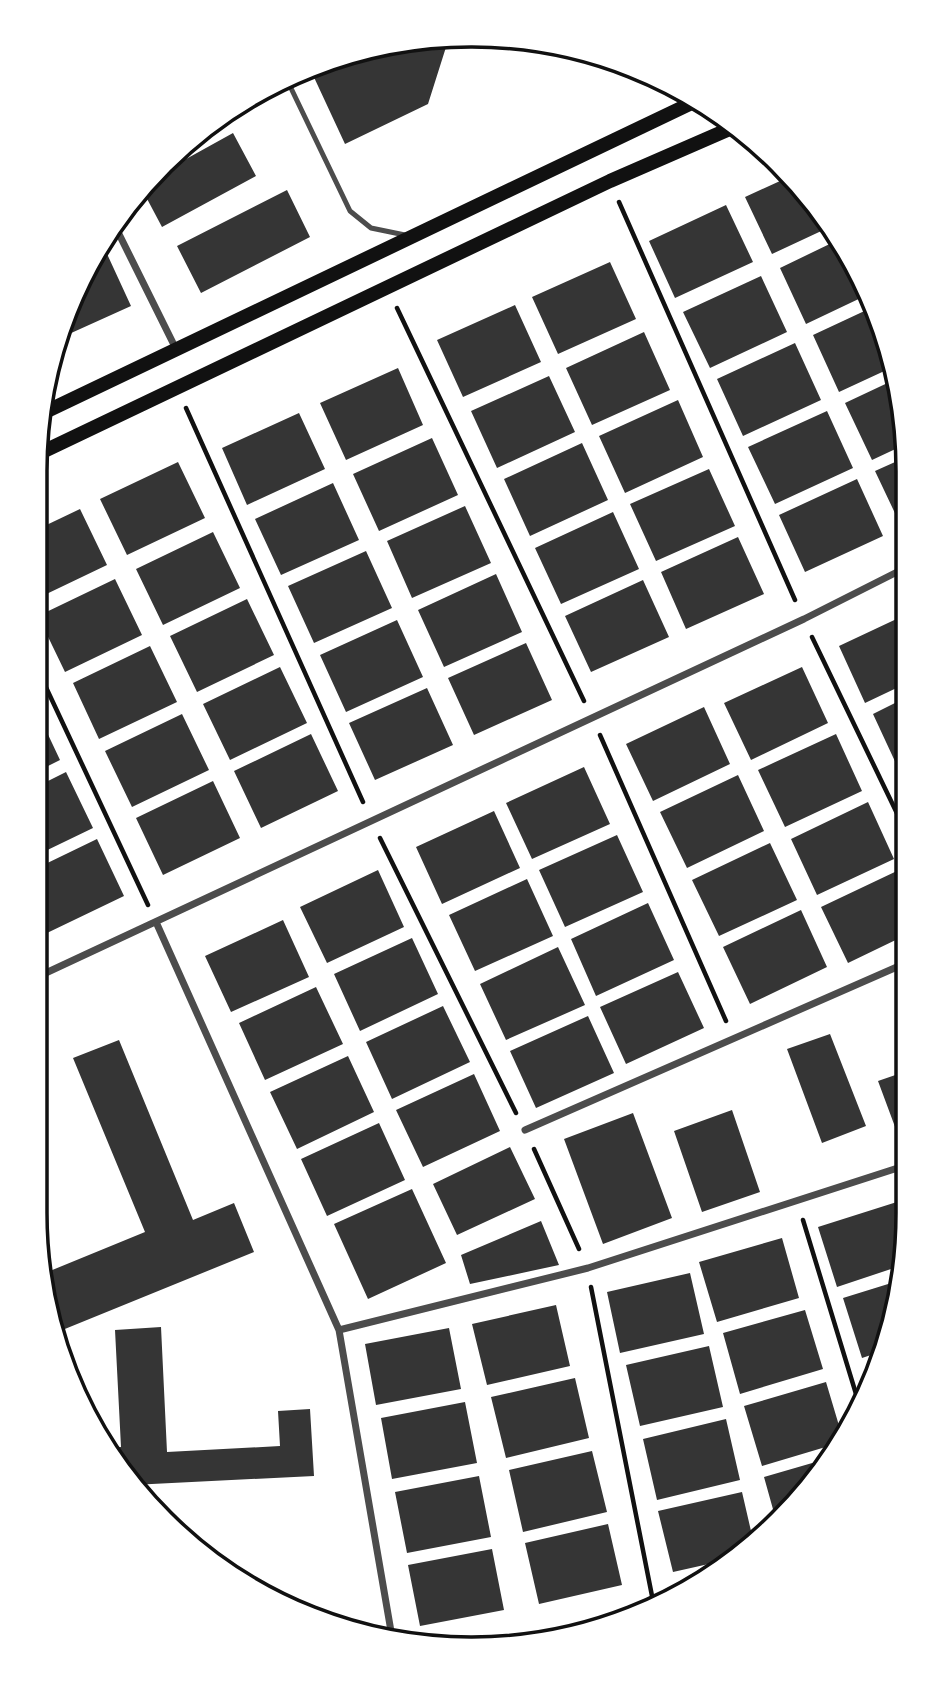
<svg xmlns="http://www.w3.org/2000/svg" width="943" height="1684" font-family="'Alegreya Sans',sans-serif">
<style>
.building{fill:#353535}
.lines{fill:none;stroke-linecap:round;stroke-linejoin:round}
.path{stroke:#111;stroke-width:4.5}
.service{stroke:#4c4c4c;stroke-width:5}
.minor{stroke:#4c4c4c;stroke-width:7}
.secondary{stroke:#111;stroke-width:14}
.rim{fill:none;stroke:#111;stroke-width:3.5}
</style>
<rect width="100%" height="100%" fill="#fff"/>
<!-- building -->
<path class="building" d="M 447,44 L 428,104 L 345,144 L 312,73 L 359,50 Z
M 233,133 L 256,176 L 162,227 L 145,195 L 168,169 Z
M 791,176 L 832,226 L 772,254 L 745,197 Z
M 287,190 L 310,237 L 201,293 L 177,246 Z
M 726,205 L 753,262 L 675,298 L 649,241 Z
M 840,239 L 867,295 L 806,324 L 780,268 Z
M 102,243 L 131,306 L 69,334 L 64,324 L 94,253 Z
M 610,262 L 636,319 L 558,354 L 532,297 Z
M 761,276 L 787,332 L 710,368 L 683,312 Z
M 515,305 L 541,362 L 463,397 L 437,340 Z
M 873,307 L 885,331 L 893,367 L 839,392 L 813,335 Z
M 644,332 L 670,390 L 592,425 L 566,368 Z
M 795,343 L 821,400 L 743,436 L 717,379 Z
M 398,368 L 423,425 L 346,460 L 320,403 Z
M 549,376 L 575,432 L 497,468 L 471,411 Z
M 896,379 L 904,415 L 904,445 L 872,460 L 845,403 Z
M 678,400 L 703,457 L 625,493 L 599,436 Z
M 827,411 L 853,468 L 775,504 L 748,447 Z
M 299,413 L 325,469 L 247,505 L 222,448 Z
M 432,438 L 458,495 L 379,531 L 353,474 Z
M 582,443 L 608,500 L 530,536 L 504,479 Z
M 904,458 L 905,526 L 902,528 L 875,471 Z
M 178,462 L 205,518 L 127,555 L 100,499 Z
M 709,469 L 735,526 L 656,561 L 630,504 Z
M 857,479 L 883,536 L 805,572 L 779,515 Z
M 333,483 L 359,540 L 281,575 L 255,519 Z
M 465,506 L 491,563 L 412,598 L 387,541 Z
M 80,509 L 107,565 L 36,599 L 36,530 Z
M 613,512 L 639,569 L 561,604 L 535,548 Z
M 213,532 L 240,588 L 163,625 L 136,569 Z
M 738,537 L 764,594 L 686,629 L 661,572 Z
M 366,551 L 392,608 L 314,643 L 288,586 Z
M 496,574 L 522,632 L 444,667 L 418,610 Z
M 115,579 L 142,635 L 65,672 L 38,616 Z
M 643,580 L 669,637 L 591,672 L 565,616 Z
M 247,599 L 274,655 L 197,692 L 170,636 Z
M 905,615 L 905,684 L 865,703 L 839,646 Z
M 397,620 L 423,677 L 346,712 L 320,655 Z
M 526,643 L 552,700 L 474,735 L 448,678 Z
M 150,646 L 177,702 L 99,739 L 73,683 Z
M 280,667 L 307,723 L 230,760 L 203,704 Z
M 802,667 L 828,723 L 751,760 L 724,703 Z
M 427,688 L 453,745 L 375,780 L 349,723 Z
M 905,698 L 905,767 L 899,770 L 873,714 Z
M 704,707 L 730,764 L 653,801 L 626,744 Z
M 36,709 L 60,760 L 36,772 Z
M 182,714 L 209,770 L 132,807 L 105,751 Z
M 311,734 L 338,791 L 261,828 L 234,771 Z
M 836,734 L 862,791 L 785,827 L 758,770 Z
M 584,767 L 610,824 L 532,859 L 506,803 Z
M 66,772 L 93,828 L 35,856 L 36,787 Z
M 738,775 L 764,831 L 687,868 L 660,812 Z
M 213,781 L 240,838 L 163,875 L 136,818 Z
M 868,802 L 894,859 L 817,895 L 791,839 Z
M 494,811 L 520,868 L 442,904 L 416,847 Z
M 617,835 L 643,892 L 565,927 L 539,870 Z
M 97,839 L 124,896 L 47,933 L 35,909 L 35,869 Z
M 770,843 L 797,900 L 719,936 L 692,880 Z
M 378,870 L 404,927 L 327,963 L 300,907 Z
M 899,870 L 906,885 L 906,935 L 848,963 L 821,907 Z
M 527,879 L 553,936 L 475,971 L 449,915 Z
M 648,903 L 674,960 L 596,996 L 571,939 Z
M 801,910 L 827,967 L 750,1004 L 723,947 Z
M 283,920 L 309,977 L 231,1012 L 205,956 Z
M 412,938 L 438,994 L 360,1031 L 334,974 Z
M 558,947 L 585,1005 L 506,1040 L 480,984 Z
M 678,972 L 704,1028 L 626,1064 L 600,1007 Z
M 316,987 L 343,1044 L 265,1080 L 239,1023 Z
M 443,1006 L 470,1062 L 392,1099 L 366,1042 Z
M 588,1016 L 614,1073 L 536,1108 L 510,1051 Z
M 830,1034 L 866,1126 L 822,1143 L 787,1049 Z
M 119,1040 L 193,1220 L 234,1203 L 254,1252 L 55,1333 L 45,1273 L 145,1232 L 73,1058 Z
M 348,1056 L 374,1112 L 297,1149 L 270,1092 Z
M 907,1071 L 907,1141 L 901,1143 L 878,1081 Z
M 474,1074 L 500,1131 L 423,1167 L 396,1110 Z
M 732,1110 L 760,1192 L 702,1212 L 674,1131 Z
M 633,1113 L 672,1218 L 603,1244 L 564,1139 Z
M 379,1123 L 405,1180 L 327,1216 L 301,1159 Z
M 510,1147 L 535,1199 L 457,1235 L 433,1184 Z
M 412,1189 L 446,1263 L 368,1299 L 334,1224 Z
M 900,1201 L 907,1224 L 903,1265 L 837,1287 L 818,1227 Z
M 541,1221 L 559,1265 L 470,1284 L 461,1255 Z
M 782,1238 L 799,1298 L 717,1322 L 699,1262 Z
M 690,1273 L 704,1334 L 620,1353 L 607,1292 Z
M 901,1280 L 893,1326 L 883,1351 L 862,1358 L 843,1298 Z
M 556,1305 L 570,1366 L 487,1385 L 472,1324 Z
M 805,1310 L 823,1369 L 740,1394 L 723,1333 Z
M 161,1327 L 167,1452 L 280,1446 L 278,1411 L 310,1409 L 314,1476 L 132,1485 L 125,1478 L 109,1448 L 121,1447 L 115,1330 Z
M 449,1328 L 461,1389 L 376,1405 L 365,1344 Z
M 709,1346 L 723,1407 L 640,1426 L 626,1365 Z
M 575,1378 L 589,1438 L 506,1458 L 491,1397 Z
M 826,1382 L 843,1439 L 839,1443 L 762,1466 L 744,1406 Z
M 465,1402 L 477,1463 L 392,1479 L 381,1418 Z
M 726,1419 L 740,1480 L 657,1500 L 643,1439 Z
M 592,1451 L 607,1512 L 523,1532 L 509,1470 Z
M 826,1459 L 776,1520 L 764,1477 Z
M 479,1476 L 491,1537 L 407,1553 L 395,1492 Z
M 742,1492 L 754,1544 L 731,1559 L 673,1572 L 658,1511 Z
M 608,1524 L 622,1585 L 539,1604 L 525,1543 Z
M 492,1549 L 504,1610 L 420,1626 L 408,1565 Z"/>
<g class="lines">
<!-- path -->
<path class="path" d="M 619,202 L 795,600
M 397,308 L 584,701
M 186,408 L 363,802
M 812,637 L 906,832
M 36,666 L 148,905
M 600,735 L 726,1021
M 380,838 L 516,1113
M 534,1149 L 579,1249
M 803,1220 L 860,1407
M 591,1287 L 654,1606"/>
<!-- service -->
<path class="service" d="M 289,84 L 350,211 L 371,228 L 405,235"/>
<!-- minor -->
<path class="minor" d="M 116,228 L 176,349
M 156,922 L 339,1330 L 392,1637
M 35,978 L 804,619 L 905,568
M 525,1130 L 906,963
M 339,1330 L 588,1268 L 907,1165"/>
<!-- secondary -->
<path class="secondary" d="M 41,414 L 698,100
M 36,455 L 610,181 L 734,127"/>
</g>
<!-- crop -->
<path d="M0 0H943V1684H0ZM471 47H472A424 424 0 0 1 896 471V1213A424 424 0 0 1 472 1637H471A424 424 0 0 1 47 1213V471A424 424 0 0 1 471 47Z" fill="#fff" fill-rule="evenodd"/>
<path class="rim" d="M471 47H472A424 424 0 0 1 896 471V1213A424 424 0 0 1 472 1637H471A424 424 0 0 1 47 1213V471A424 424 0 0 1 471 47Z"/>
</svg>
